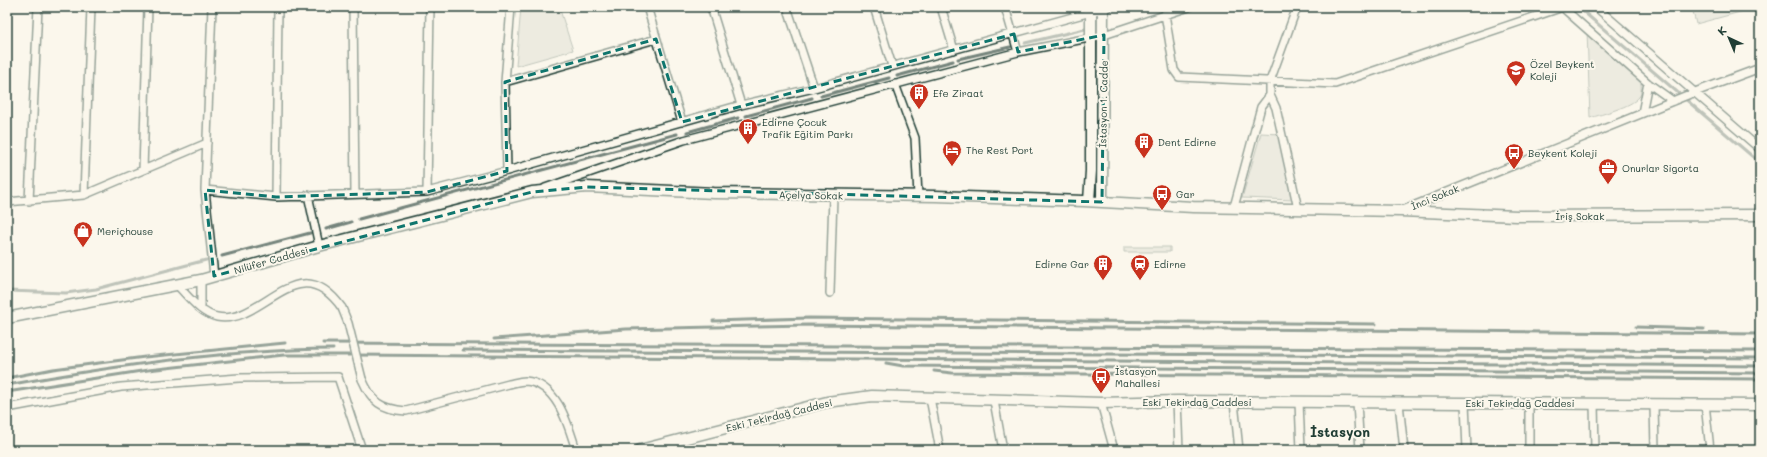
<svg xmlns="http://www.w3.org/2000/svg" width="1767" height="457" font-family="Mali,sans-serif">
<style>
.green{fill:#dbdcd1;stroke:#7d8c82}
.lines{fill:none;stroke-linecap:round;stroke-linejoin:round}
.stream{stroke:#74847b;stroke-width:3}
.street-casing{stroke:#1f3d34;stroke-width:10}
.secondary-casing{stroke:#1f3d34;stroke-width:13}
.street{stroke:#fbf7ec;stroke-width:7}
.secondary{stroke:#fbf7ec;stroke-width:10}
.rail{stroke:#1f3d34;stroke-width:3}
.street-bridge-casing{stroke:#1f3d34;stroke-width:10;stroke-linecap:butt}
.street-bridge{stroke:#fbf7ec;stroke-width:7}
.marked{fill:none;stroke:#0f766e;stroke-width:3;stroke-dasharray:8 5;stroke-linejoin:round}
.labels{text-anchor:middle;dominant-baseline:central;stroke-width:4;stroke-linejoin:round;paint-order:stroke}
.poi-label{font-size:10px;fill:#1f3d34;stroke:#fbf7ec;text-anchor:start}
.street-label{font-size:10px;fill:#1f3d34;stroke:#fbf7ec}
.district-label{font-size:14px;font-weight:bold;fill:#1f3d34;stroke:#fbf7ec}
</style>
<rect width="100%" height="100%" fill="#fbf7ec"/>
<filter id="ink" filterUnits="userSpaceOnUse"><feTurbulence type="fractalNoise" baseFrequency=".025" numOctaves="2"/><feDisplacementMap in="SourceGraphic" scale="8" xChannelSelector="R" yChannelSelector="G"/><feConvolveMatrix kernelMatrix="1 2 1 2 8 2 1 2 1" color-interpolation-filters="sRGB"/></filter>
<g filter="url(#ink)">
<!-- green -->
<path class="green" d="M 521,7 L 559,7 L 573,50 L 516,66 Z
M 1692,7 L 1754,7 L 1755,8 L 1696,24 Z
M 1587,30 L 1641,82 C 1641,87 1642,93 1639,97 C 1631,107 1602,114 1590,118 Z
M 1261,133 L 1280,134 L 1293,200 L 1242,198 Z
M 1124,247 L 1170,247 L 1170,252 L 1124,252 Z"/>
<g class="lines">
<!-- stream -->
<path class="stream" d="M 1578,7 L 1760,163
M 1025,43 L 1085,29
M 958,59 L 1010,47
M 897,76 L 953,61
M 821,96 L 889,78
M 746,116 L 812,98
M 687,132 L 738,118
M 359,219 L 677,134
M 326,229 L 351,222
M 222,256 L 310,233
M 7,291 L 66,293 L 96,289 L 206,260"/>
<!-- street casing -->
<g class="street-casing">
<path id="street" d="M 212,7 L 205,190 L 214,276
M 353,7 L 355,194
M 647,7 L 682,122
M 711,7 L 741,105
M 787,7 L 814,88
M 874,7 L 892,66
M 941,7 L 954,50
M 1005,7 L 1018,52
M 1562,7 L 1648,83 L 1673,101
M 1596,7 L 1760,149
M 1165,14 L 1174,70 L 1179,77 L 1335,84 L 1563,7
M 505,82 L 656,39
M 895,84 L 915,138 L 918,196
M 1270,95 L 1276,108 L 1298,209
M 1642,113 L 1648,83
M 143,170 L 148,7
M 507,171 L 505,82 L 511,7
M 545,188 L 684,140 L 1018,52 L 1104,35 L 1189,7
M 205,190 L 276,197 L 427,192 L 507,171 L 741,105 L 814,88 L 1109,7
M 427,192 L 430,7
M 84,195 L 91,7
M 308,195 L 319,246
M 276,197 L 278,7
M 29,201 L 38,7
M 7,202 L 84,195 L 207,143
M 1234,207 L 1261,107 L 1270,95 L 1270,81 L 1297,7
M 1403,210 L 1695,92 L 1760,68
M 201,280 L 201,309
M 177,285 C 188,296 201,314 217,317 C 263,326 297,245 342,308
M 830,293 L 833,196
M 362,379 C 372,402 381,409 406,411 L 509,384 C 514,383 520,381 525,381 C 557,383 568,424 576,450
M 930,398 L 940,450
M 994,401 L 1003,450
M 1177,401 L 1179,450
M 1234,402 L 1239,450
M 1299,402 L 1301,450
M 1101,403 L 1114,450
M 1357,403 L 1360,450
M 1399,403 L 1404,450
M 1465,403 L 1467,450
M 1529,403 L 1529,450
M 1594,403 L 1595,450
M 1705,404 L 1710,450
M 1654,405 L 1655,450
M 7,408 L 121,387 L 239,378 L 338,377 L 362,450"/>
</g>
<!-- secondary casing -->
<g class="secondary-casing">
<path id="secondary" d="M 1089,201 L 1091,171 L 1091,7
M 1102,202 L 1103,7
M 7,318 L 201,280 L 319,246 L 532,192 L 587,187 L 714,193 L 936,196 L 1084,201 L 1193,207 L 1401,211 L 1517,216 L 1760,215
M 640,450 L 827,402 L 872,396 L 1101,403 L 1177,401 L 1760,405"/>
</g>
<!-- street -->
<use href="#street" class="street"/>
<!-- secondary -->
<use href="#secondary" class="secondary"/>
<!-- rail -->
<path class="rail" d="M 713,321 L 809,318 L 1376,324
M 1636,327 L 1704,329
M 494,339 L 626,329 L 808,325 L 1760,334
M 323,343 L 1760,351
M 463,350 L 1760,358
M 886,363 L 903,366 L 1760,373
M 934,371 L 952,373 L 1760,379
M 7,378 L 53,369 L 145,357 L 285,343
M 7,385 C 114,366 224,350 333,349
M 7,392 L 148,370 L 284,355 L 353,355 L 1760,366"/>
<!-- street-bridge casing -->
<g class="street-bridge-casing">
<path id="street-bridge" d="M 342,308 L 348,323 L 362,379"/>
</g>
<!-- street-bridge -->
<use href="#street-bridge" class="street-bridge"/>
</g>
</g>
<!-- marked area -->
<path d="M0 0H1767V457H0ZM 1014,34 L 1018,52 L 1104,35 L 1102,202 L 587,187 L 532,192 L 214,276 L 205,190 L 276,197 L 427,192 L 507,171 L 505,82 L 656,39 L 682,122 Z" fill="#fbf7ec" fill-opacity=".55" fill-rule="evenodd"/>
<path class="marked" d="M 1014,34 L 1018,52 L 1104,35 L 1102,202 L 587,187 L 532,192 L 214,276 L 205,190 L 276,197 L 427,192 L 507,171 L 505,82 L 656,39 L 682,122 Z"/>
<!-- icons -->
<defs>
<g id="school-pin" transform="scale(1)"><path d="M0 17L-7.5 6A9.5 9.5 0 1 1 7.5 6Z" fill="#c8321e" stroke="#fbf7ec"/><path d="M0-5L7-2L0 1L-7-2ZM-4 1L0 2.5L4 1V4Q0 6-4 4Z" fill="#fff"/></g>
<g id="building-pin" transform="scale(1)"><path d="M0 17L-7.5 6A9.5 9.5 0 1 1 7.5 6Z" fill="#c8321e" stroke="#fbf7ec"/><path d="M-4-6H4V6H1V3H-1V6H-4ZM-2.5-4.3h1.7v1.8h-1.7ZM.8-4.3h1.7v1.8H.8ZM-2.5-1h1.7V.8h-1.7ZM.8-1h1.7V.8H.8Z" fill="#fff"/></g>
<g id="hotel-pin" transform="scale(1)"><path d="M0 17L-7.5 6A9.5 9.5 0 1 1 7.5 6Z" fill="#c8321e" stroke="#fbf7ec"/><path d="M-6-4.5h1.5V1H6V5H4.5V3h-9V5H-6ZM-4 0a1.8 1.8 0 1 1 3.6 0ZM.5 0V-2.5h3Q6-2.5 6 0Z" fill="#fff"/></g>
<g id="bus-pin" transform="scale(1)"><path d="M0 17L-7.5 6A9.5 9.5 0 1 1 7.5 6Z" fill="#c8321e" stroke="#fbf7ec"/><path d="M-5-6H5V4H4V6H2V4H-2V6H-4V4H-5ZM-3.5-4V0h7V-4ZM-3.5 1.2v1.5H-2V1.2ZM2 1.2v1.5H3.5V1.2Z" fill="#fff"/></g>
<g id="office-pin" transform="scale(1)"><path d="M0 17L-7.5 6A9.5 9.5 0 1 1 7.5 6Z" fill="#c8321e" stroke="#fbf7ec"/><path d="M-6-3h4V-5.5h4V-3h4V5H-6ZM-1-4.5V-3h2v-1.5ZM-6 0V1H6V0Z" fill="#fff"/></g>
<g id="shop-pin" transform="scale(1)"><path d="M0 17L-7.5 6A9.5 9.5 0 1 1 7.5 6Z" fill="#c8321e" stroke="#fbf7ec"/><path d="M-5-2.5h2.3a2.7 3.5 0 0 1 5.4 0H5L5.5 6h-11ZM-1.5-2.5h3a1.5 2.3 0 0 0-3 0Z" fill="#fff"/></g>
<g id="station-pin" transform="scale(1)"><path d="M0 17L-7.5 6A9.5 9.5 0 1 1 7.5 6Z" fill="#c8321e" stroke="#fbf7ec"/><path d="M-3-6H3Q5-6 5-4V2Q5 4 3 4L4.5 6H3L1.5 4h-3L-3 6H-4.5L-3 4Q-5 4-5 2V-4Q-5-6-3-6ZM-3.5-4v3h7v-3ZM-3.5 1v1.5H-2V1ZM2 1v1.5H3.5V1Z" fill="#fff"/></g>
</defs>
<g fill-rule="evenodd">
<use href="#school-pin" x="1516" y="70"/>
<use href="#building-pin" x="919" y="93"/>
<use href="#building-pin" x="748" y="128"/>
<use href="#building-pin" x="1144" y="142"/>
<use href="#hotel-pin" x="952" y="150"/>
<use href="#bus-pin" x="1514" y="153"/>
<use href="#office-pin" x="1608" y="168"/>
<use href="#bus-pin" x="1162" y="194"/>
<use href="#shop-pin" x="83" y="231"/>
<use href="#building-pin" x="1103" y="264"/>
<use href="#station-pin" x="1140" y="264"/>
<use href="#bus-pin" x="1101" y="377"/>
</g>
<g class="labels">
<!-- poi labels -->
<g class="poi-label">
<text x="1530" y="64">Özel Beykent<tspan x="1530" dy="12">Koleji</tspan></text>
<text x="933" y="93">Efe Ziraat</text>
<text x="762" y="122">Edirne Çocuk<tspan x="762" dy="12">Trafik Eğitim Parkı</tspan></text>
<text x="1158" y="142">Dent Edirne</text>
<text x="966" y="150">The Rest Port</text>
<text x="1528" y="153">Beykent Koleji</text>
<text x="1622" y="168">Onurlar Sigorta</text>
<text x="1176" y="194">Gar</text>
<text x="97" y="231">Meriçhouse</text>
<text x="1089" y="264" text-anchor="end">Edirne Gar</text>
<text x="1154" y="264">Edirne</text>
<text x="1115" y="371">İstasyon<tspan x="1115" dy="12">Mahallesi</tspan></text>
</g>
<!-- street labels -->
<g class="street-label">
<text transform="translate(1103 104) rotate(-89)">İstasyon 1. Cadde</text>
<text transform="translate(811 195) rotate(1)">Açelya Sokak</text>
<text transform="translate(1435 197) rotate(-22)">İnci Sokak</text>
<text x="1580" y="216">İriş Sokak</text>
<text transform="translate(271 260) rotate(-16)">Nilüfer Caddesi</text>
<text x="1197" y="402">Eski Tekirdağ Caddesi</text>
<text x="1520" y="403">Eski Tekirdağ Caddesi</text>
<text transform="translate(779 415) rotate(-14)">Eski Tekirdağ Caddesi</text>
</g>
<!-- district labels -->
<g class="district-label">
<text x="1340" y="431">İstasyon</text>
</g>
</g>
<!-- margin -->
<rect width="1767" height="457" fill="none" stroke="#fbf7ec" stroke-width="24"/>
<rect x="12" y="12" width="1743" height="433" fill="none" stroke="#1f3d34" stroke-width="1.5" filter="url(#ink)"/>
<!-- north arrow -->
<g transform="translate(1729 38) rotate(316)" stroke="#fbf7ec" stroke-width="3" paint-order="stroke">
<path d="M0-3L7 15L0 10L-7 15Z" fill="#1f3d34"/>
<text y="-6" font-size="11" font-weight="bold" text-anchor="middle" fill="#1f3d34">K</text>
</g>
</svg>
